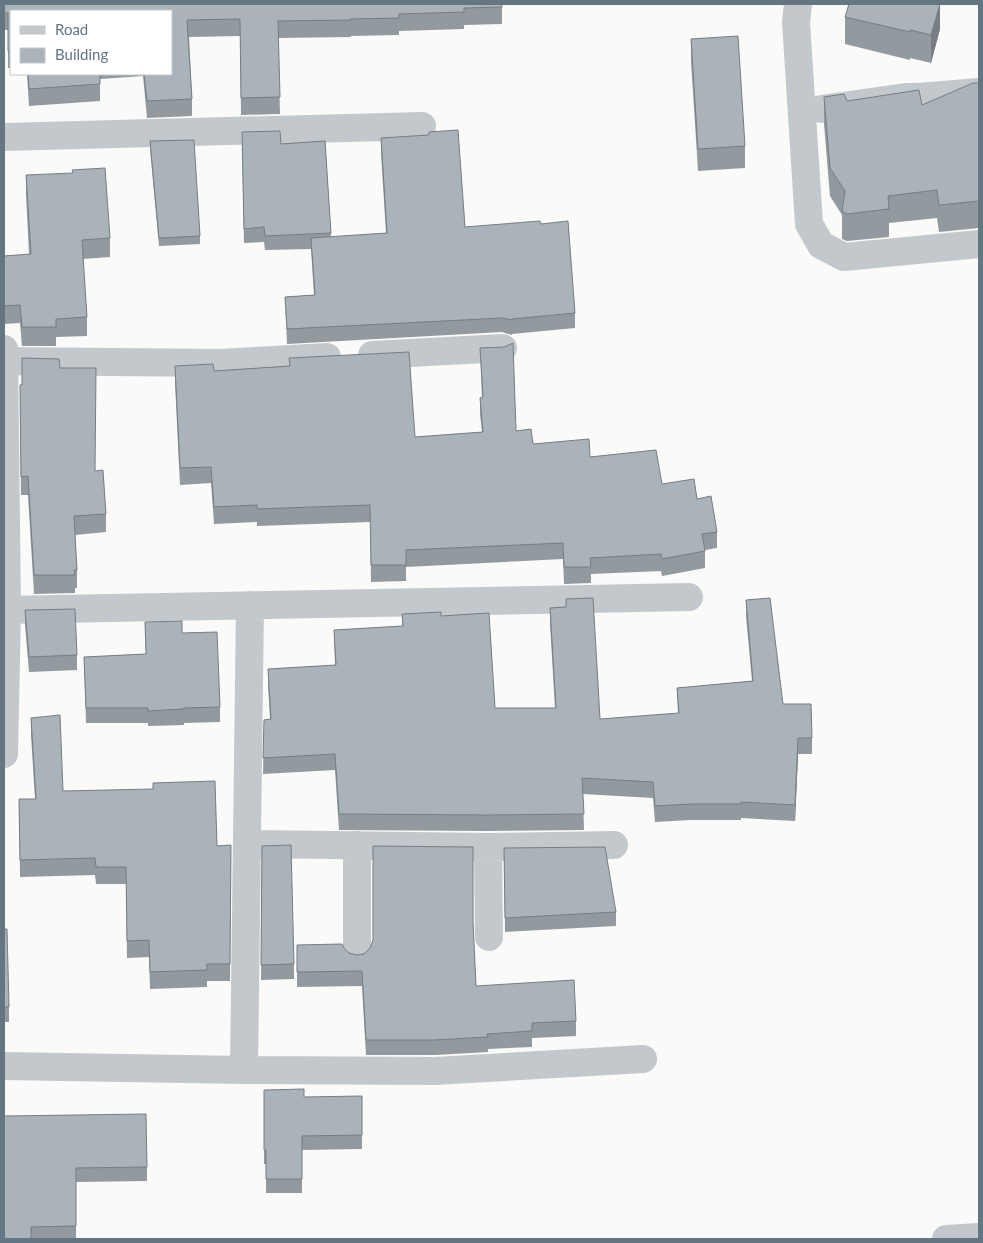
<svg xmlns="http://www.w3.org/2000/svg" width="983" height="1243" font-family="Lato,sans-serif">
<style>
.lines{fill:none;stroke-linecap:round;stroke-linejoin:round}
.street{stroke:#c3c8cc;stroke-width:28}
.wall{fill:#929a9f}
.shaded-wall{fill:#777d82}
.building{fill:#aab3b9;stroke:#777d82}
</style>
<rect width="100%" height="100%" fill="#fafaf8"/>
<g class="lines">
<!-- street -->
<path class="street" d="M 798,4 L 796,22 L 809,224 L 821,245 L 844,257 L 979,244
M 821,109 L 906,97 L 918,97 L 979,92
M 4,137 L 422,126
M 4,349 L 7,610 L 4,754
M 372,355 L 503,348
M 4,361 L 220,363 L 327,357
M 4,610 L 689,597
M 247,844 L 488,847 L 614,845
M 488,847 L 489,937
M 357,955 L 357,845
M 4,1066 L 244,1070 L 435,1071 L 643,1059
M 244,1070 L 250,605
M 946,1239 L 979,1237"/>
</g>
<!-- wall -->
<path class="wall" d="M 4,4 L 502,4 L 502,24 L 464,25 L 464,29 L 399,31 L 399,35 L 351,36 L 351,37 L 278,38 L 280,114 L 241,115 L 240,36 L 189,37 L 192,99 L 192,116 L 147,118 L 143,76 L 100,79 L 100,101 L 29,106 L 27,74 L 171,74 L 171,11 L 11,11 L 11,68 L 8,68 L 8,30 L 4,30 Z
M 940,4 L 940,29 L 931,63 L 910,58 L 910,60 L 845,44 L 845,17 Z
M 691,39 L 745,146 L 745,168 L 698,171 L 691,61 Z
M 979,83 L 979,228 L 939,232 L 937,218 L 889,223 L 889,237 L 847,241 L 842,239 L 842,215 L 830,196 L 824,124 L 824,97 L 847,101 L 922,105 Z
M 381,138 L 465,227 L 541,224 L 575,313 L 575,328 L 512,334 L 512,335 L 502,332 L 287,344 L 285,297 L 314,295 L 311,249 L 265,250 L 264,242 L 244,243 L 242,146 L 325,141 L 331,237 L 386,233 L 381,153 Z
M 150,141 L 200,236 L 200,244 L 159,246 L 150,149 Z
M 26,175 L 110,238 L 110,257 L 83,259 L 87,317 L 87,336 L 56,337 L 56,346 L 22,346 L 20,323 L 4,324 L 4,256 L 29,254 L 26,194 Z
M 480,348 L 516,431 L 533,444 L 590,457 L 662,484 L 697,499 L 717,532 L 717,548 L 705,550 L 705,568 L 662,576 L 661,571 L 591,574 L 591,583 L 564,584 L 563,559 L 406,567 L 406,581 L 371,582 L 370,522 L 257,526 L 257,522 L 214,524 L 211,483 L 180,485 L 175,383 L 175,366 L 214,371 L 289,366 L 289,358 L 415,437 L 482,432 L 480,414 L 480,398 L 482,397 Z
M 60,368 L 95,471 L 106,514 L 106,532 L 75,535 L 77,570 L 77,588 L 75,588 L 75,593 L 34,594 L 28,495 L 21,495 L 20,385 Z
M 566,599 L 600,719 L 678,714 L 677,688 L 752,681 L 746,616 L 746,600 L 783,704 L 812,738 L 812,754 L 798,754 L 795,821 L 741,818 L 741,820 L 691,820 L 655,822 L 653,798 L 583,794 L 584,830 L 488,831 L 339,830 L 335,770 L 263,774 L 264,720 L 270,719 L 268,685 L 268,669 L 335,665 L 334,630 L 402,626 L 402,614 L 441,616 L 495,708 L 555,708 L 550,624 L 550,608 L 566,607 Z
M 25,610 L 77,655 L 77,670 L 29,672 L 25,625 Z
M 145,622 L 182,633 L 220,707 L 220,722 L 184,723 L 184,725 L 148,726 L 148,723 L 86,723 L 84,657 L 146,654 Z
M 31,718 L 63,791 L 217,846 L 231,845 L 230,981 L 207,981 L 207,987 L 150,989 L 149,957 L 127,958 L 126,884 L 96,884 L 95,875 L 20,877 L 19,799 L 35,799 L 31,735 Z
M 262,846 L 294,964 L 294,979 L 261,980 Z
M 504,848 L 616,912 L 616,926 L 505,932 Z
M 473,922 L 476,986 L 576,1021 L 576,1036 L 532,1038 L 532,1047 L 488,1049 L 488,1052 L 435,1055 L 366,1055 L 362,986 L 297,987 L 297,945 L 344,948 L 349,953 L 357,955 Z
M 4,929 L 9,1007 L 9,1022 L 4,1022 Z
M 264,1090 L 304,1097 L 362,1135 L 362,1149 L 302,1150 L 302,1193 L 266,1193 L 266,1164 L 264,1164 Z
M 4,1116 L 147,1167 L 147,1181 L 76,1182 L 76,1239 L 4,1239 Z"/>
<!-- shaded-wall -->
<path class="shaded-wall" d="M 940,4 L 940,29 L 931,63 L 931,35 Z
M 798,738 L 798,754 L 795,821 L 795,805 Z"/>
<!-- building -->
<path class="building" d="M 4,4 L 502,4 L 502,7 L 464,8 L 464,12 L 399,14 L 399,18 L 351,19 L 351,20 L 278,21 L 280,97 L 241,98 L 240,19 L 187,20 L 192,99 L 147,101 L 144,74 L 171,74 L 171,11 L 11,11 L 11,51 L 8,51 L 8,13 L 4,13 Z
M 849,4 L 940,4 L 931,35 L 910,30 L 910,32 L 845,17 Z
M 738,36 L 745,146 L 698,149 L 691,39 Z
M 28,74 L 100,74 L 100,84 L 29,89 Z
M 973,83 L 979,83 L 979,201 L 939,205 L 937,190 L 888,196 L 889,209 L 847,214 L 842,211 L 845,191 L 830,168 L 824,97 L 844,94 L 847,101 L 919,90 L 922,105 Z
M 458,130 L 465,227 L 540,221 L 541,224 L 568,221 L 575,313 L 512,319 L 512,320 L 502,318 L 287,329 L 285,297 L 315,295 L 311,238 L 387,233 L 381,138 L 429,135 L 429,132 Z
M 280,131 L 281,144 L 325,141 L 331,233 L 265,236 L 264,227 L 244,229 L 242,132 Z
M 194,140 L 200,236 L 159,238 L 150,141 Z
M 105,168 L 110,238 L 82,240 L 87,317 L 56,319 L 56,327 L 22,327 L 20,305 L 4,306 L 4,256 L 31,254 L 26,175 L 73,173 L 72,170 Z
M 513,343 L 516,431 L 531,429 L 533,444 L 589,439 L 590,457 L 656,450 L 662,484 L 694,479 L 697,499 L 711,496 L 717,532 L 702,534 L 705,551 L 662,559 L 661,554 L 590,558 L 591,567 L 564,567 L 563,543 L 406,550 L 406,565 L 371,565 L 370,505 L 257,509 L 257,505 L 214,507 L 211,467 L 180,468 L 175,366 L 213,364 L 214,371 L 290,366 L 289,358 L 409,352 L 415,437 L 483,432 L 480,398 L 483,397 L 480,348 L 504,347 Z
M 22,358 L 59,359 L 60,368 L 96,368 L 95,471 L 103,470 L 106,514 L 74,516 L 77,570 L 74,570 L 75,575 L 34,575 L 28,476 L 21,477 L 20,385 L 22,385 Z
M 593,598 L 600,719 L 679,713 L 677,688 L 753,681 L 746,600 L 770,598 L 783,704 L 811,704 L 812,738 L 798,738 L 795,805 L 741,802 L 741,804 L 691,804 L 655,806 L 653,782 L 582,778 L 584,814 L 488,815 L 339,814 L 335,754 L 263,758 L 264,720 L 271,719 L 268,669 L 336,665 L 334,630 L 403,626 L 402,614 L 441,612 L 441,616 L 489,613 L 495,708 L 556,708 L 550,608 L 566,607 L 566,599 Z
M 75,609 L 77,655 L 29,657 L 25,610 Z
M 182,621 L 182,633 L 217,632 L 220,707 L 184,708 L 184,709 L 148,711 L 148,708 L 86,708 L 84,657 L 146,654 L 145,622 Z
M 60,715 L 63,791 L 153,789 L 153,783 L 215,781 L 217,846 L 231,845 L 230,964 L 207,964 L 207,970 L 150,972 L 149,940 L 127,941 L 126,867 L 96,867 L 95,858 L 20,860 L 19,799 L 36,799 L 31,718 Z
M 291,845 L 294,964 L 261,965 L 262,846 Z
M 373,846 L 473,847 L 473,922 L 476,986 L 574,980 L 576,1021 L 532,1023 L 532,1031 L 487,1034 L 488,1037 L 435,1040 L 366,1040 L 362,971 L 297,972 L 297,945 L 342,944 L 344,948 L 349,953 L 357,955 L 364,954 L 370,948 L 373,940 Z
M 605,847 L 616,912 L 505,918 L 504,848 Z
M 4,929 L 7,929 L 9,1007 L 4,1007 Z
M 304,1089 L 304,1097 L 362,1096 L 362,1135 L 302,1136 L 302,1179 L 266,1179 L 266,1150 L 264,1150 L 264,1090 Z
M 146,1114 L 147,1167 L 76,1168 L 76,1226 L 31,1227 L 31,1239 L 4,1239 L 4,1116 Z"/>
<!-- border -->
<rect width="983" height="1243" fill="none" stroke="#657683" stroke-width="10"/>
<!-- legend -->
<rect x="10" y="10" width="162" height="65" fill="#ffffff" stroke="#c1c8cd"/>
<rect x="20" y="26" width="25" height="8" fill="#c3c8cc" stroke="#c1c8cd"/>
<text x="55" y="35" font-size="15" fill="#657683">Road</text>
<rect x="20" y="48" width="25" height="15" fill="#aab3b9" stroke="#c1c8cd"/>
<text x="55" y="60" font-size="15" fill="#657683">Building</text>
</svg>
